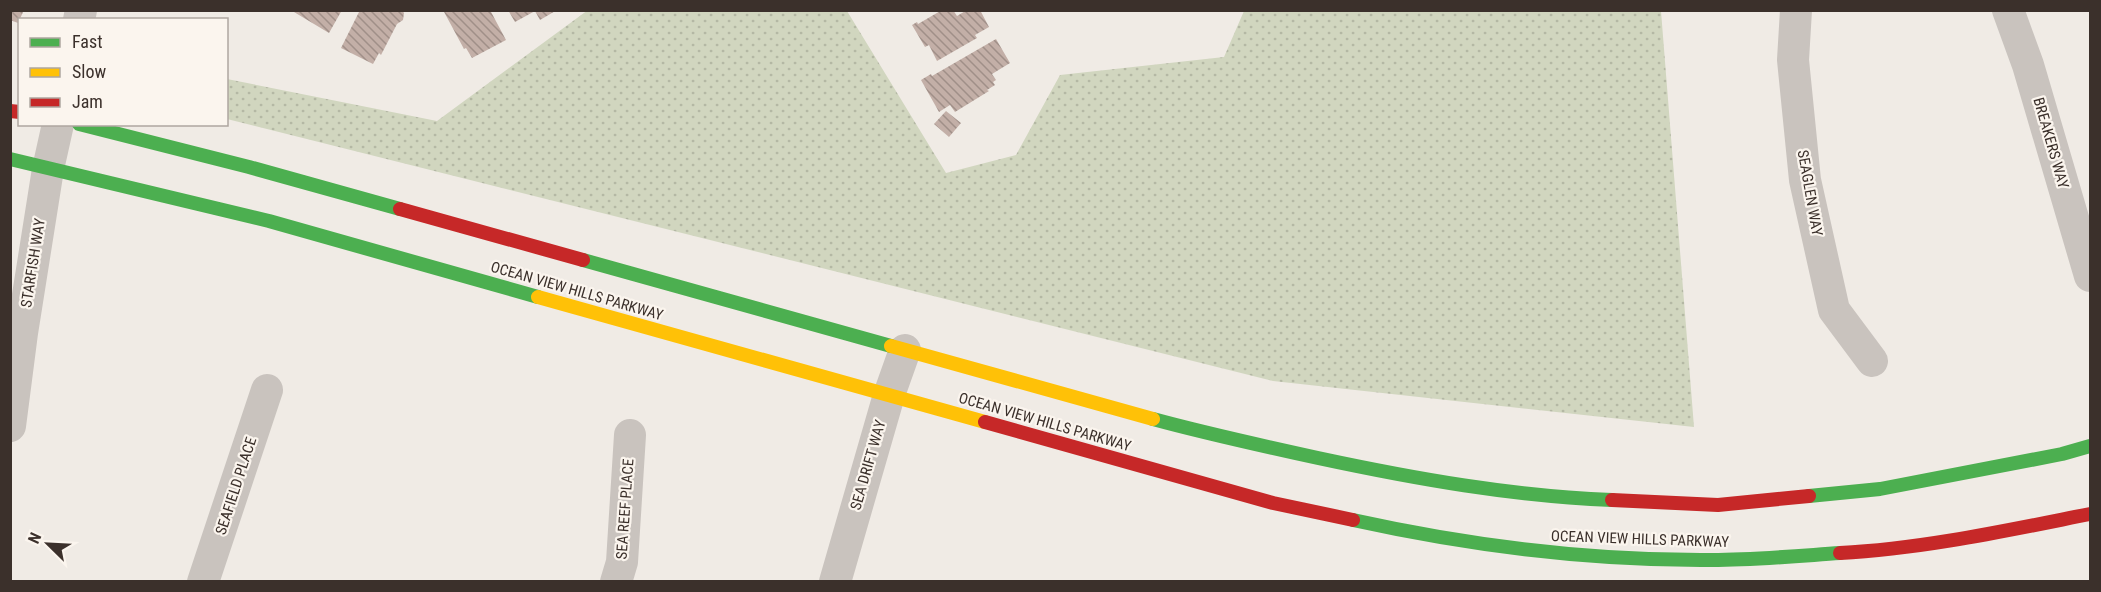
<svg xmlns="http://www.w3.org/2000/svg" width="2101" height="592" font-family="'Roboto Condensed',sans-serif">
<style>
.grass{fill:url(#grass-dots)}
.building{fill:url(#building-back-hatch)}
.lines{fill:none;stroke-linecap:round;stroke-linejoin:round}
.street{stroke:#c9c3be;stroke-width:32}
.fast{stroke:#4caf50;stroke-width:14}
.slow{stroke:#ffc107;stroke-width:14}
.jam{stroke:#c62828;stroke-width:14}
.labels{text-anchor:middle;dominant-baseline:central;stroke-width:4.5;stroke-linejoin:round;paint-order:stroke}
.street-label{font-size:15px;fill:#3b302b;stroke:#fbf5ee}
</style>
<defs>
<pattern id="grass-dots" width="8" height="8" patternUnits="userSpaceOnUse" patternTransform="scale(1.5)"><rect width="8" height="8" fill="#d1d6bf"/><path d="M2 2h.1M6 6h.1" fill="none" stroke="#b4b8a4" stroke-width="1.8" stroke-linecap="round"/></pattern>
<pattern id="building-back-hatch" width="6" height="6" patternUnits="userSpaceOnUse" patternTransform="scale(1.5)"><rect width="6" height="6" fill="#c3afa7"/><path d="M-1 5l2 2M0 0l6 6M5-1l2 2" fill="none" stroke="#a08f88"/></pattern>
</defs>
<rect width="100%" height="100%" fill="#f0ebe5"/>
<!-- grass -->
<path class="grass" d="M 588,10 L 847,11 L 946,173 L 1016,155 L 1060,75 L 1224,57 L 1244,11 L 1661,11 L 1694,427 L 1273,381 L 227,119 L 227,79 L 437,121 Z"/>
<!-- building -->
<path class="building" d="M 10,10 L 24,10 L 18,23 L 10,20 Z
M 295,10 L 342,10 L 329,33 L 294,12 Z
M 360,10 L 402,10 L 404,13 L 403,20 L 397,24 L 381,55 L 379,53 L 373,64 L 341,48 Z
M 443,10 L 490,10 L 506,40 L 472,58 L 466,48 L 464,49 Z
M 508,10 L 557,10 L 540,20 L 535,11 L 515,22 Z
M 942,10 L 953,10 L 957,16 L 967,10 L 980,10 L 989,27 L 975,35 L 977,38 L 937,61 L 929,45 L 925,47 L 912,25 L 917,22 L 918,24 Z
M 996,39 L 1010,63 L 992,74 L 996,80 L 993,82 L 995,85 L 987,90 L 989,91 L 955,112 L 950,105 L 939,112 L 921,80 L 931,74 L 932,76 Z
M 946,111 L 961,123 L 949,137 L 934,124 Z"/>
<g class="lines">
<!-- street -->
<path class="street" d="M 1796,10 L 1793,60 L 1805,180 L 1834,310 L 1872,361
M 2008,10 L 2028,65 L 2090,276
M 79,20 L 81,10
M 10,426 L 22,333 L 48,169 L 58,124
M 203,582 L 267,390
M 616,582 L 622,562 L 630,435
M 835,582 L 889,395 L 905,350"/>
<!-- fast -->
<path class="fast" d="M 79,124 L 249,167 L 400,209
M 10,159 L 269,221 L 538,297
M 583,260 L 891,346
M 1153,419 C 1208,434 1263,446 1318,458 C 1416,479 1512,496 1612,500
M 1809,496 L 1880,489 L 2062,454 L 2090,446
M 1353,520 C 1471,546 1591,561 1712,560 C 1754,560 1797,556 1840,553"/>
<!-- slow -->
<path class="slow" d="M 538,297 L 985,422
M 891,346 L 1153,419"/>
<!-- jam -->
<path class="jam" d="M 10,111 L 20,112
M 400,209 L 583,260
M 985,422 L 1273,503 L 1353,520
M 1612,500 L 1718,505 L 1809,496
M 1840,553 C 1922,549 2009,530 2090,514"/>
</g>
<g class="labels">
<!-- street labels -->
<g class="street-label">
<text transform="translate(2051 143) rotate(74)">BREAKERS WAY</text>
<text transform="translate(1810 193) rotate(80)">SEAGLEN WAY</text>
<text transform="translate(33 263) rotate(-81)">STARFISH WAY</text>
<text transform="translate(577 291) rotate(16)">OCEAN VIEW HILLS PARKWAY</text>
<text transform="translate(1045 422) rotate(16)">OCEAN VIEW HILLS PARKWAY</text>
<text transform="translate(868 465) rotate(-74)">SEA DRIFT WAY</text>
<text transform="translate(236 486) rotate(-72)">SEAFIELD PLACE</text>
<text transform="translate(625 509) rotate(-86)">SEA REEF PLACE</text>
<text transform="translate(1640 539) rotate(2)">OCEAN VIEW HILLS PARKWAY</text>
</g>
</g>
<!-- border -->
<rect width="2101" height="592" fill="none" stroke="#3b302b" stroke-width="24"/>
<!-- legend -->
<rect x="18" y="18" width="210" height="108" fill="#fbf5ee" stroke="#aea6a0" stroke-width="1.5"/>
<rect x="30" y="38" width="30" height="9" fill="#4caf50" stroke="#aea6a0" stroke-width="1.5"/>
<text x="72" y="48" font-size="18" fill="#3b302b">Fast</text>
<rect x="30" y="68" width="30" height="9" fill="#ffc107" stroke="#aea6a0" stroke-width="1.5"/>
<text x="72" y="78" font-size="18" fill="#3b302b">Slow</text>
<rect x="30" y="98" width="30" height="9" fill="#c62828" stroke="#aea6a0" stroke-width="1.5"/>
<text x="72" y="108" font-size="18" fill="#3b302b">Jam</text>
<!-- north arrow -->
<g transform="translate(48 544) rotate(294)" stroke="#fbf5ee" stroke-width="4.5" paint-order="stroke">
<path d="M0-4.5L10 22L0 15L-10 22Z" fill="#3b302b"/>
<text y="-9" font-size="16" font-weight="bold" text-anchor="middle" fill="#3b302b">N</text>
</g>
</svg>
